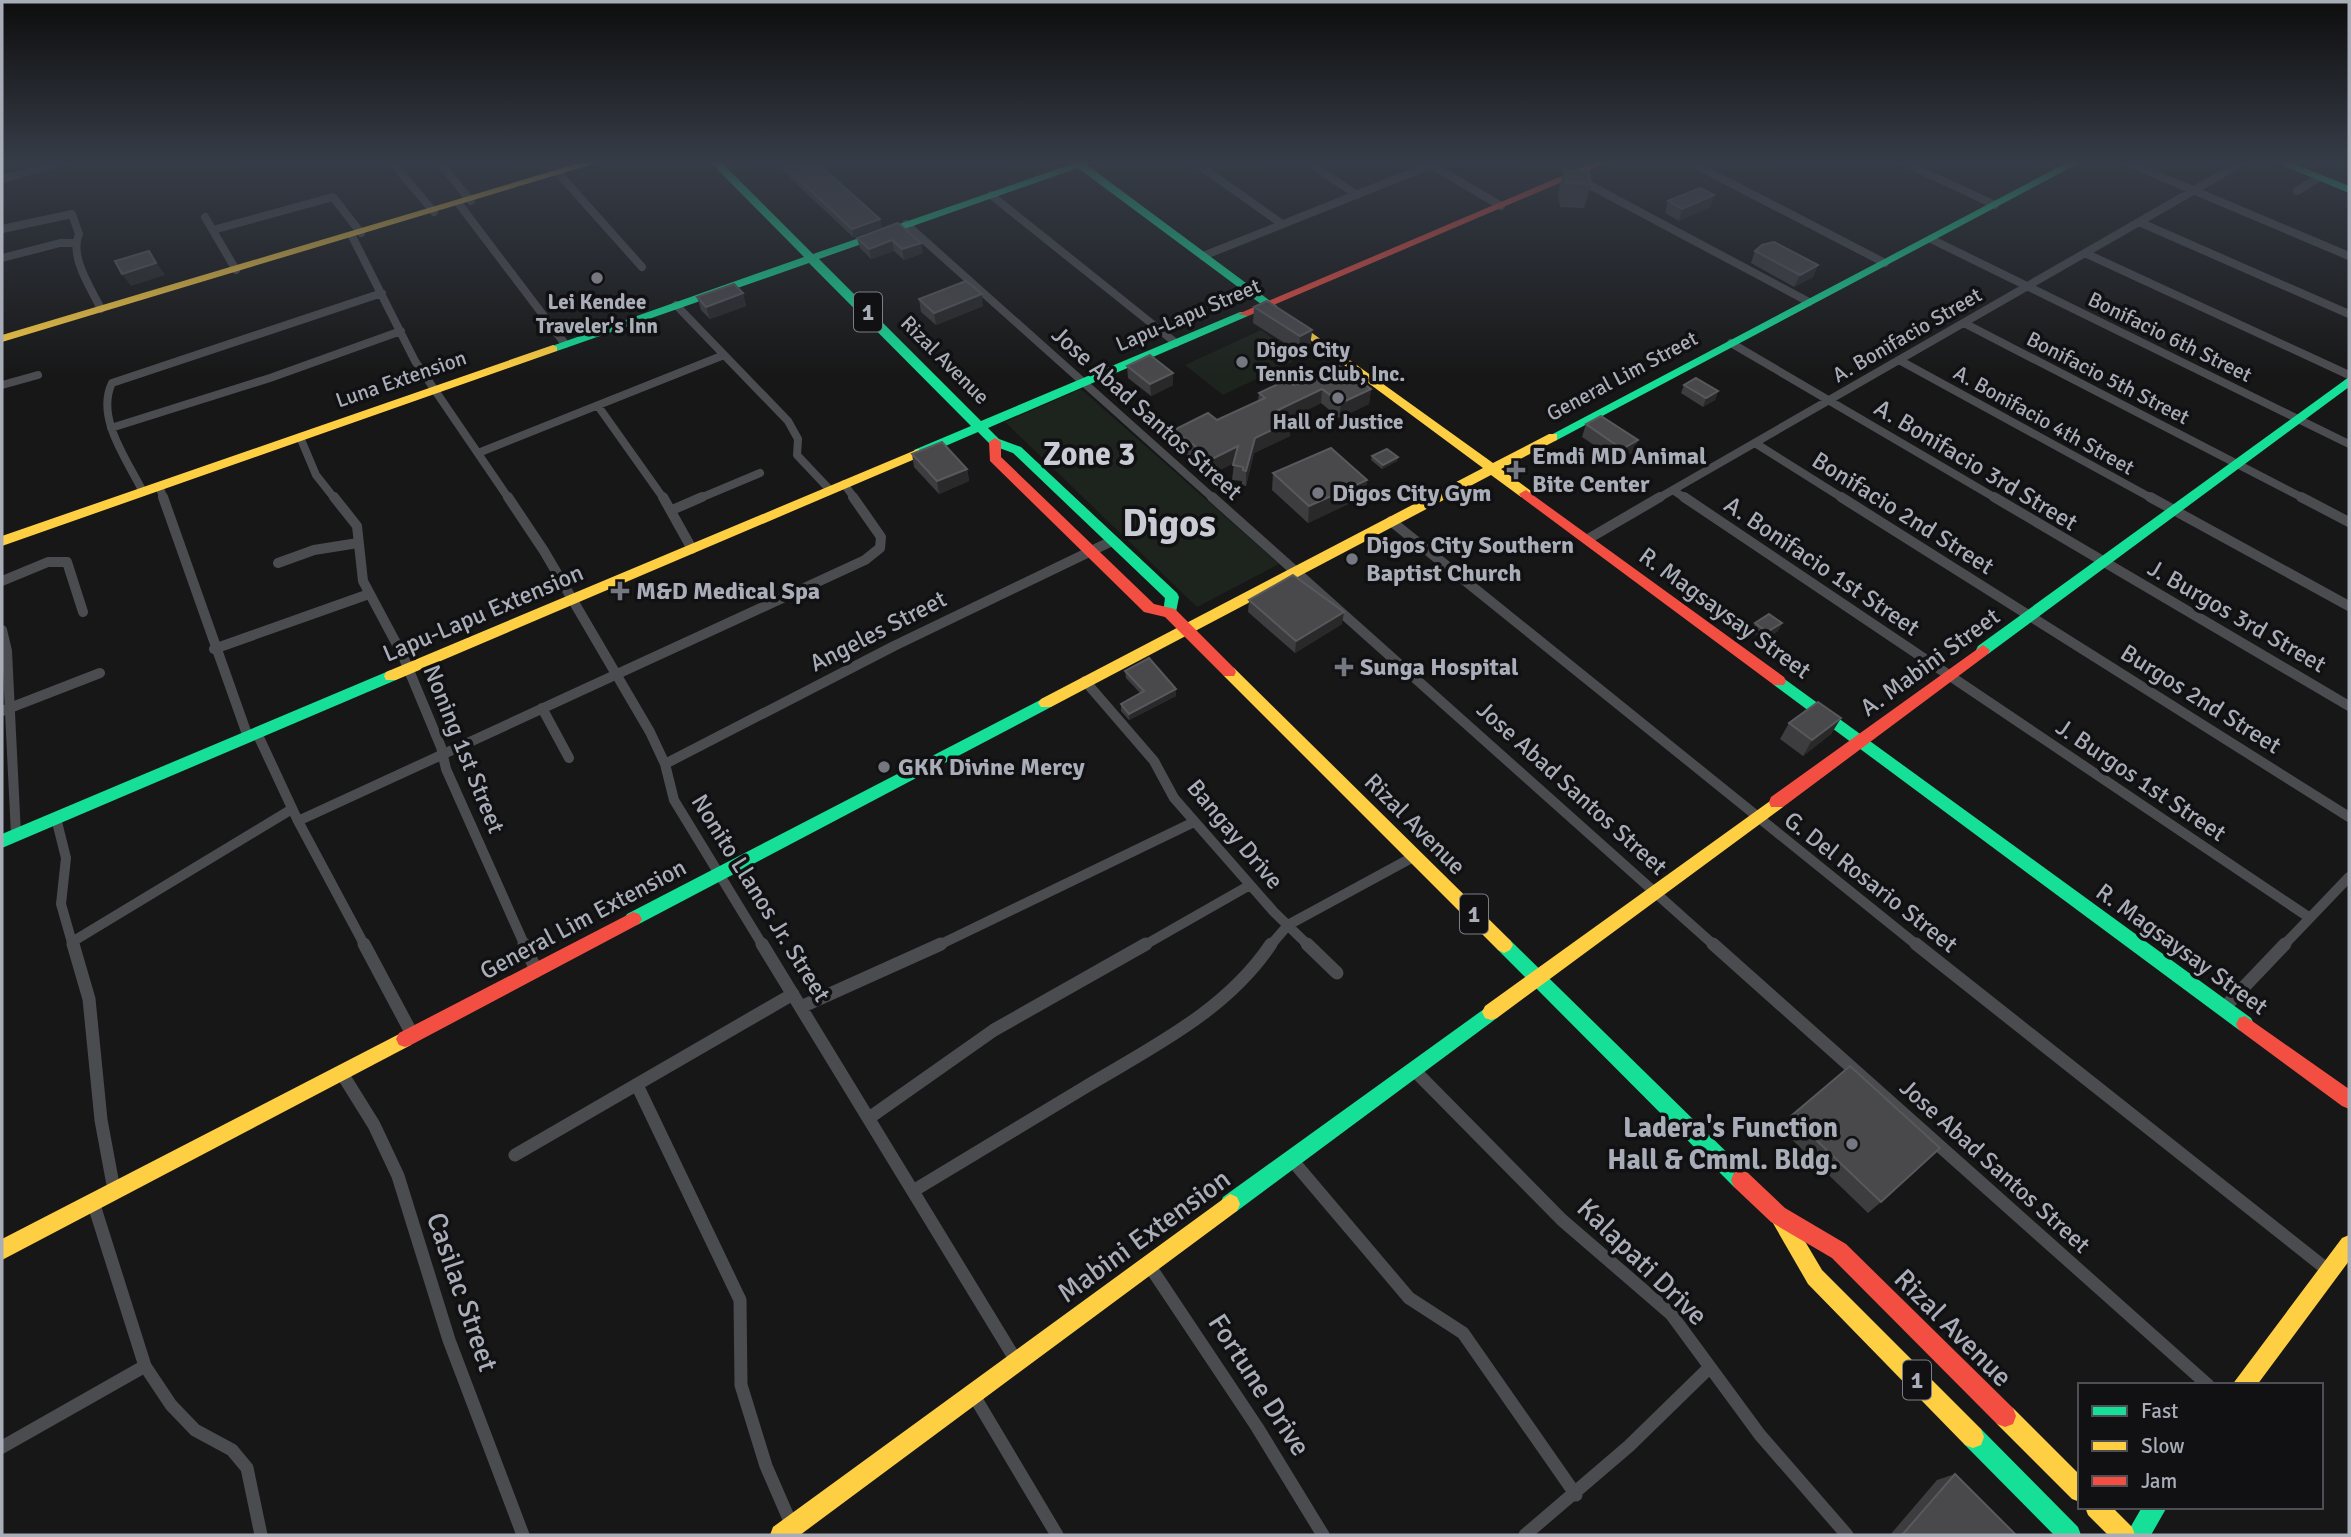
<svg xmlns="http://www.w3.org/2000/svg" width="2351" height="1537" font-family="Signika,sans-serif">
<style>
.green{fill:#1d241e}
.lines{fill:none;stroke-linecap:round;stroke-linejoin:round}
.street-far2{stroke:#4b4c50;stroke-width:8}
.street-far1{stroke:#4b4c50;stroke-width:10}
.street{stroke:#4b4c50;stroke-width:13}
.fast{fill:#16e098;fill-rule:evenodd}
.slow{fill:#ffcf43;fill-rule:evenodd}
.jam{fill:#f24e42;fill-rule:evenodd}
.wall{fill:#3d3d3f}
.shaded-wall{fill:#29292a}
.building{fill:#49494c;stroke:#58595d;stroke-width:2}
.poi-dot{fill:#757880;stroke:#111113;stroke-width:2.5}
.labels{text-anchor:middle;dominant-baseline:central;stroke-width:7;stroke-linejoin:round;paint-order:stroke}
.far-poi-label{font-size:21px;font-weight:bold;fill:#a8adb8;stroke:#111113}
.far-street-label{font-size:21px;fill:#a8adb8;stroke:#111113}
.shield{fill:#111113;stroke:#7b7e86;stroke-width:2}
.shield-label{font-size:23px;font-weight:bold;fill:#a8adb8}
.street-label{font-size:24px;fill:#a8adb8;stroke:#111113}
.poi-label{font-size:24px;font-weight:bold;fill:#a8adb8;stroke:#111113;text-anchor:start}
.near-poi-label{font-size:28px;font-weight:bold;fill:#a8adb8;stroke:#111113;text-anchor:end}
.near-street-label{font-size:28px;fill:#a8adb8;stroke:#111113}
.district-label{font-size:32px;font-weight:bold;fill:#c9ccd4;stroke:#111113}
.town-label{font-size:38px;font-weight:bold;fill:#c9ccd4;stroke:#111113}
</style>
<rect width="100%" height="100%" fill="#171717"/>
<!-- green -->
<path class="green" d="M 1261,330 L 1300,358 L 1223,395 L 1185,365 Z
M 1081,389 L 1279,564 L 1197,607 L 1005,422 Z"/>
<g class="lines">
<!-- street-far2 -->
<path class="street-far2" d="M 391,161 L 434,212
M 438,161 L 471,201
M 1193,161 L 1282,224
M 1306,161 L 1357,195
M 1688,161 L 1885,263
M 1901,161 L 1995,205
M 2124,161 L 2349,256
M 1428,163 L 1501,206
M 559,174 L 642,267
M 2,179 L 68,161
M 1580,180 L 1809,302
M 2297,191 L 2318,178
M 991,195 L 1176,343
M 459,204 L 565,344
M 205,217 L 236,270
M 2139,222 L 2349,314
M 906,224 L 1214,499
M 2,229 L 72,214 L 79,234 C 69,257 91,288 101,309
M 213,230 L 333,197 L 361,233
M 352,236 L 415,361 L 509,499
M 1931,239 L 2349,444
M 2085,253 L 2349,375
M 1203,256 L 1441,161
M 2,258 L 60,243 L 75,243
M 676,305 L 788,421 L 798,439 L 797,455 L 830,490
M 1964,323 L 2305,499
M 1731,343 L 1997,499
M 1899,360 L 2153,499
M 2,385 L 38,375
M 598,406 L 664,499
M 111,428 L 270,378 L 401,331
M 300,437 L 316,475 L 335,499
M 1755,443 L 1844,499
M 478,453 L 724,355
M 844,484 L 855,499
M 159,486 L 164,499
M 1673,490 L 1686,499
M 143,492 C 128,461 95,418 112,383 L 382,293
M 698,499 L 760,473
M 1657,499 L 2245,161"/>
<!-- street-far1 -->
<path class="street-far1" d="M 163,497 L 248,737
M 334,497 L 357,526 L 363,581 L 403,656 L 441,747 L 446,769 L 525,946
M 508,497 L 544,551 L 650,732 L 665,764 L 674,800 L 763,946
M 663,497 L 692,549
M 1212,497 L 1715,946
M 1684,497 L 2310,918
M 1841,497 L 2349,817
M 1994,497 L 2349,706
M 2150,497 L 2349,606
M 2301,497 L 2349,522
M 672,510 L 702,497
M 1391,521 L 1918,946
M 1588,539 L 1660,497
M 278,563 L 314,550 L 358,543
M 2,581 L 48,562 L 67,562 L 83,612
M 2,630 L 7,651 L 16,835
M 214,649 L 369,594
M 1085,681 L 1154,761 L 1174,798 L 1274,912 L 1309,946
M 542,708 L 569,758
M 2,711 L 100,673
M 257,733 L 298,821 L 365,946
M 665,764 L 894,646 L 1112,541
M 56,818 L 66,858 L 61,904 L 73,946
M 298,821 L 865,560 L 880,548 L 881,537 L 853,497
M 72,942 L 292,809
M 937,946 L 1194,822
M 1143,946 L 1250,885
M 1270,946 L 1288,925 L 1415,856
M 2283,946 L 2349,877"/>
<!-- street -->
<path class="street" d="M 73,944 L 89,999 L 101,1120 L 114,1190
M 364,944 L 412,1034
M 524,944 L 536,970
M 762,944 L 1017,1362
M 1307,944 L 1337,973
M 1713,944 L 2208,1385
M 1916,944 L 2329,1271
M 801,1007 L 941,944
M 2223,1009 L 2285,944
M 1414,1070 L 1562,1220 L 1671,1314 L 1760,1435 L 1847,1535
M 341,1072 L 374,1125 L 398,1176 L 449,1340 L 523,1535
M 637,1085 L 740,1300 L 741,1385 L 766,1466 L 796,1535
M 869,1118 L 994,1030 L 1146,944
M 515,1155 L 793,994
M 1292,1160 L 1409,1298 L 1463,1333 L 1576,1495
M 913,1191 C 971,1156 1029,1121 1087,1086 C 1154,1046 1227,1010 1271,944
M 93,1202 L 145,1366 L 171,1405 L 195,1430 L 232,1450 L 247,1468 L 261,1535
M 1149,1265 L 1257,1427 L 1323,1535
M 973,1394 L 1057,1535
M 2,1447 L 145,1366
M 1525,1535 L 1629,1446 L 1710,1367"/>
<!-- fast -->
<path class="fast" d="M 709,161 L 720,161 L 813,254 L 1072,164 L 1070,161 L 1091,161 L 1087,165 L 1277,306 L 1277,310 L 1269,310 L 1078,168 L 819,259 L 981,421 L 1240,312 L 1248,312 L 1248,316 L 988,428 L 999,439 L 1021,447 L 1177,593 L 1179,597 L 1175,617 L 1165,617 L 1163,613 L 1165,598 L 1013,453 L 991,445 L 978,432 L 922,456 L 914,456 L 914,450 L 971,426 L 809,263 L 557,351 L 549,351 L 549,347 L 804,257 Z
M 2070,161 L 2083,161 L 1557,440 L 1553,441 L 1547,437 Z
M 2272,161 L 2287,161 L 2349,186 L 2349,193 Z
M 2349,377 L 2349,387 L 1988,654 L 1978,654 L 1976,650 L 1978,646 Z
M 391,670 L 396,672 L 398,676 L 396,680 L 2,848 L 2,834 Z
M 1779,675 L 2251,1018 L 2254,1024 L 2251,1030 L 2245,1032 L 2239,1030 L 1774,685 L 1772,681 L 1774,677 Z
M 1046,697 L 1054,703 L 1051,707 L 639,924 L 633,926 L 627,924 L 624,919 L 627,914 Z
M 1504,937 L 1510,940 L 1748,1173 L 1751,1180 L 1748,1187 L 1741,1190 L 1734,1187 L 1498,950 L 1495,945 L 1498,940 Z
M 1491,1004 L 1497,1006 L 1500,1012 L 1497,1018 L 1237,1211 L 1230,1214 L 1223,1211 L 1220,1204 L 1223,1197 Z
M 1973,1426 L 1981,1429 L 2078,1527 L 2081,1535 L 2054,1535 L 1965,1445 L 1962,1437 L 1965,1429 Z
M 2142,1507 L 2167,1507 L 2151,1535 L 2126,1535 Z"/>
<!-- slow -->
<path class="slow" d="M 586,161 L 603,161 L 2,342 L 2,335 Z
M 1294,320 L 1493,463 L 1549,434 L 1557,434 L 1557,440 L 1501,469 L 1531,491 L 1531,497 L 1521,497 L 1491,475 L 1051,707 L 1041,707 L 1038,703 L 1041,699 L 1483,468 L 1290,325 L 1290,321 Z
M 553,345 L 557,347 L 557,351 L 2,546 L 2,536 Z
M 918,449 L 924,453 L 922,456 L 396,680 L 386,680 L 384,676 L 386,672 Z
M 1229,667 L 1234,668 L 1510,940 L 1513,945 L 1510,950 L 1504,953 L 1498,950 L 1224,676 L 1222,672 Z
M 1777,796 L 1783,797 L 1785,802 L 1783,807 L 1497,1018 L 1491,1020 L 1485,1018 L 1482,1012 L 1485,1006 Z
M 405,1031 L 411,1033 L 414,1039 L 411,1045 L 2,1260 L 2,1239 Z
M 1230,1194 L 1237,1197 L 1240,1204 L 1237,1211 L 800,1535 L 770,1535 L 773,1527 Z
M 1780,1208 L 1787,1211 L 1822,1270 L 1981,1429 L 1984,1437 L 1981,1445 L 1973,1448 L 1965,1445 L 1808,1284 L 1770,1218 L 1773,1211 Z
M 2349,1235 L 2349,1261 L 2257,1385 L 2232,1385 L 2342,1238 Z
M 2005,1405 L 2013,1408 L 2080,1475 L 2080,1502 L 2072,1499 L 1997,1424 L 1994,1416 L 1997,1408 Z
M 2085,1507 L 2112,1507 L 2132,1527 L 2135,1535 L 2108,1535 L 2088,1515 Z"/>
<!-- jam -->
<path class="jam" d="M 1597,161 L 1611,161 L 1248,316 L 1238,314 Z
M 995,438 L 1001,442 L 1001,457 L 1154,604 L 1175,609 L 1234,668 L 1236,672 L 1234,676 L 1224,676 L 1165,617 L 1144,612 L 990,461 L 989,442 Z
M 1526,490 L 1784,677 L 1786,681 L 1784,685 L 1774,685 L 1521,497 L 1519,494 Z
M 1983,645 L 1990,650 L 1988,654 L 1783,807 L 1771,807 L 1769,802 L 1771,797 Z
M 633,912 L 639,914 L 642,919 L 639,924 L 411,1045 L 405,1047 L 399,1045 L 396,1039 L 399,1033 Z
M 2245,1016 L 2349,1089 L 2349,1109 L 2342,1106 L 2239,1030 L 2236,1024 L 2239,1018 Z
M 1741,1170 L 1748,1173 L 1785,1208 L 1846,1244 L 2013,1408 L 2016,1416 L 2013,1424 L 2005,1427 L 1997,1424 L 1832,1258 L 1771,1222 L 1734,1187 L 1731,1180 L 1734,1173 Z"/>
</g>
<!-- wall -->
<path class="wall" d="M 772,161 L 815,161 L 882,227 L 853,237 Z
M 1564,170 L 1591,184 L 1584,208 L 1560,207 L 1558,194 Z
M 1714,195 L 1710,207 L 1679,221 L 1665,213 L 1668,201 Z
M 857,238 L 921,243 L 923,253 L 904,260 L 894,251 L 871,259 L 860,248 Z
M 1755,251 L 1818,265 L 1813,277 L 1794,287 L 1751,263 Z
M 743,293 L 746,306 L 710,319 L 701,310 L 697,297 Z
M 919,299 L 983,306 L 936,325 L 921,312 Z
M 1254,307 L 1312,330 L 1310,347 L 1299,352 L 1253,323 Z
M 1127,366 L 1173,385 L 1151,396 L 1128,378 Z
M 1294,385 L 1371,389 L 1369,404 L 1339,418 L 1321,403 L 1289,419 L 1290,436 L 1254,453 L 1246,486 L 1242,485 L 1242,481 L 1232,480 L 1234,463 L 1211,474 L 1174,445 L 1174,430 L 1217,420 L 1258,401 L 1259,393 Z
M 1684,385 L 1718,391 L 1715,400 L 1703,407 L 1681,393 Z
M 1586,424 L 1638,440 L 1633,452 L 1618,461 L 1582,437 Z
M 912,454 L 967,469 L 969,481 L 939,494 L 914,467 Z
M 1372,456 L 1398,457 L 1397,461 L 1382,469 L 1371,460 Z
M 1273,473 L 1367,480 L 1365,496 L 1308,523 L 1272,490 Z
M 1249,600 L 1342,624 L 1295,653 L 1248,612 Z
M 1755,623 L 1782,623 L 1778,631 L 1763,640 L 1751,631 Z
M 1125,671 L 1176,696 L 1129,720 L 1121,711 L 1121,704 L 1140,693 L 1126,678 Z
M 1841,718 L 1831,734 L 1803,756 L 1780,739 L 1789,723 Z
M 1791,1116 L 1881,1202 L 1868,1213 L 1780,1128 Z
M 1955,1474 L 2016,1535 L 1890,1535 L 1937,1480 Z"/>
<!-- shaded-wall -->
<path class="shaded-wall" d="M 1714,195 L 1710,207 L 1679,221 L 1682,209 Z
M 880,219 L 882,227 L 853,237 L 852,229 Z
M 892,240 L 894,251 L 871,259 L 869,249 Z
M 921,243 L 923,253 L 904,260 L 902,249 Z
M 149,251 L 165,275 L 131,286 L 122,274 Z
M 1818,265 L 1813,277 L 1794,287 L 1800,275 Z
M 743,293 L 746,306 L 710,319 L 706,307 Z
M 982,294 L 983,306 L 936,325 L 934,313 Z
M 1312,330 L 1310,347 L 1299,352 L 1300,336 Z
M 1173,373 L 1173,385 L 1151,396 L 1150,384 Z
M 1322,389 L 1321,403 L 1277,425 L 1278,410 Z
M 1371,389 L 1369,404 L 1339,418 L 1341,403 Z
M 1718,391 L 1715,400 L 1703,407 L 1706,398 Z
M 1291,421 L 1290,436 L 1254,453 L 1246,486 L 1246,471 L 1255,438 Z
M 1638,440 L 1633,452 L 1618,461 L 1622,449 Z
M 1238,446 L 1238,461 L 1211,474 L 1212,459 Z
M 1398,457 L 1397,461 L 1382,469 L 1383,465 Z
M 967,469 L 969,481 L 939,494 L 937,481 Z
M 1367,480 L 1365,496 L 1308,523 L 1309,506 Z
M 1344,612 L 1342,624 L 1295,653 L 1296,641 Z
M 1782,623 L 1778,631 L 1763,640 L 1767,632 Z
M 1176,689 L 1176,696 L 1129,720 L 1129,714 Z
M 1841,718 L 1831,734 L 1803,756 L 1812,740 Z"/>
<!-- building -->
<path class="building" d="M 779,161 L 815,161 L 880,219 L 852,229 Z
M 1564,170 L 1589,172 L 1591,184 L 1566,183 Z
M 1700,188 L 1714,195 L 1682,209 L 1668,201 Z
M 898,223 L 921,243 L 902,249 L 892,240 L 869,249 L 857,238 Z
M 1774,242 L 1818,265 L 1800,275 L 1755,251 L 1762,245 Z
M 149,251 L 156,263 L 122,274 L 115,261 Z
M 966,281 L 982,294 L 934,313 L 919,299 Z
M 734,284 L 743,293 L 706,307 L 697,297 Z
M 1267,301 L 1312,330 L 1300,336 L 1254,307 Z
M 1150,355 L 1173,373 L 1150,384 L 1127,366 Z
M 1338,365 L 1371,389 L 1341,403 L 1322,389 L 1278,410 L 1291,421 L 1255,438 L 1246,471 L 1243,470 L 1243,467 L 1233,465 L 1238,446 L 1212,459 L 1174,430 L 1208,413 L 1217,420 L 1265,398 L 1259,393 L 1287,380 L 1294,385 Z
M 1696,378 L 1718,391 L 1706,398 L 1684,385 Z
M 1601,416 L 1638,440 L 1622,449 L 1586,424 Z
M 942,442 L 967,469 L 937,481 L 912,454 Z
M 1331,448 L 1367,480 L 1309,506 L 1273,473 Z
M 1387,449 L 1398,457 L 1383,465 L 1372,456 Z
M 1293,575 L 1344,612 L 1296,641 L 1249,600 Z
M 1769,614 L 1782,623 L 1767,632 L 1755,623 Z
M 1149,658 L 1176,689 L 1129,714 L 1121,704 L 1144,691 L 1125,671 Z
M 1818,702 L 1841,718 L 1812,740 L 1789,723 Z
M 1850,1066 L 1940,1148 L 1881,1202 L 1791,1116 Z
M 1955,1474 L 2016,1535 L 1902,1535 Z"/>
<!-- sky -->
<linearGradient id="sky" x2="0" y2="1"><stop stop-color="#0d0d0d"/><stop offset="0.43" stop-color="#363c47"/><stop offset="1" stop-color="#363c47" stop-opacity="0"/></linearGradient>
<rect width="2351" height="377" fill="url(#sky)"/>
<!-- markers -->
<g class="poi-dot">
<circle cx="597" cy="278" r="7"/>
<circle cx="1242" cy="362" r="7"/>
<circle cx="1338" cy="398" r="7"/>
<path d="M1512.5 459.5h7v7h7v7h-7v7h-7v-7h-7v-7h7z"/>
<circle cx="1318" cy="493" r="7"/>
<circle cx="1352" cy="559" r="7"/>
<path d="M616.5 580.5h7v7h7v7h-7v7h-7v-7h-7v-7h7z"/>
<path d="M1340.5 656.5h7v7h7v7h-7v7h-7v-7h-7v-7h7z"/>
<circle cx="884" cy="767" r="7"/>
<circle cx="1852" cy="1144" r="7"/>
</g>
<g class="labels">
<!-- far-poi labels -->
<g class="far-poi-label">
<text x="597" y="302">Lei Kendee<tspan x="597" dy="24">Traveler's Inn</tspan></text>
<text x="1256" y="350" text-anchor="start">Digos City<tspan x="1256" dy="24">Tennis Club, Inc.</tspan></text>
<text x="1338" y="422">Hall of Justice</text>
</g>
<!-- far-street labels -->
<g class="far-street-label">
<text transform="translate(1188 315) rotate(-23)">Lapu-Lapu Street</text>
<text transform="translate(1907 335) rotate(-30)">A. Bonifacio Street</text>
<text transform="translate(2170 337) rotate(26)">Bonifacio 6th Street</text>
<text transform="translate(945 360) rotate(45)">Rizal Avenue</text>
<text transform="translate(1622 376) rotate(-28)">General Lim Street</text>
<text transform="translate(2108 378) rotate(27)">Bonifacio 5th Street</text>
<text transform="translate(401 379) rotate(-19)">Luna Extension</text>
<text transform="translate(2044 420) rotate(29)">A. Bonifacio 4th Street</text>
</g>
<!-- shield labels -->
<g class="shield">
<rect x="854" y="292.5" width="28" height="39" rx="5"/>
<rect x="1460" y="894.5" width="28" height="39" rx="5"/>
<rect x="1903" y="1360.5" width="28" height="39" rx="5"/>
</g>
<g class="shield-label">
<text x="868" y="312">1</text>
<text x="1474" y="914">1</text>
<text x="1917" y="1380">1</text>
</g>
<!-- street labels -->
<g class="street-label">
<text transform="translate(1147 413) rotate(42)">Jose Abad Santos Street</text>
<text transform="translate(1976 465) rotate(31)">A. Bonifacio 3rd Street</text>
<text transform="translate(1903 513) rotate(32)">Bonifacio 2nd Street</text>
<text transform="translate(1822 566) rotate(34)">A. Bonifacio 1st Street</text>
<text transform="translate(483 613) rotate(-23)">Lapu-Lapu Extension</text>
<text transform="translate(1725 613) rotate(36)">R. Magsaysay Street</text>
<text transform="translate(2237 616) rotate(30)">J. Burgos 3rd Street</text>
<text transform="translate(878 631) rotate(-27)">Angeles Street</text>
<text transform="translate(1930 662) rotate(-36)">A. Mabini Street</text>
<text transform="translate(2201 699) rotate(32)">Burgos 2nd Street</text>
<text transform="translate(464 749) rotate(68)">Noning 1st Street</text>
<text transform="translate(2141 780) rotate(34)">J. Burgos 1st Street</text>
<text transform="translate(1572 788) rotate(42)">Jose Abad Santos Street</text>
<text transform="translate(1415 824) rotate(45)">Rizal Avenue</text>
<text transform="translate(1235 834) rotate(50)">Bangay Drive</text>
<text transform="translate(1871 882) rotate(38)">G. Del Rosario Street</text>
<text transform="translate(761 898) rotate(58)">Nonito Llanos Jr. Street</text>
<text transform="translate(583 919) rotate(-28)">General Lim Extension</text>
<text transform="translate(2182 949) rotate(36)">R. Magsaysay Street</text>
<text transform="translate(1995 1166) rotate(42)">Jose Abad Santos Street</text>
</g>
<!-- poi labels -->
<g class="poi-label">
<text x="1532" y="456">Emdi MD Animal<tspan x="1532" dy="28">Bite Center</tspan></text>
<text x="1332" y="493">Digos City Gym</text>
<text x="1366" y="545">Digos City Southern<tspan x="1366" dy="28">Baptist Church</tspan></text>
<text x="636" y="591">M&amp;D Medical Spa</text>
<text x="1360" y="667">Sunga Hospital</text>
<text x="898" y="767">GKK Divine Mercy</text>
</g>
<!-- near-poi labels -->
<g class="near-poi-label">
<text x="1838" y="1128">Ladera's Function<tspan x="1838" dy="32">Hall &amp; Cmml. Bldg.</tspan></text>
</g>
<!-- near-street labels -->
<g class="near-street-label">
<text transform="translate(1144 1236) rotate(-36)">Mabini Extension</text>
<text transform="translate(1642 1262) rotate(44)">Kalapati Drive</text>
<text transform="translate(462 1292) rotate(71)">Casilac Street</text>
<text transform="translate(1953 1328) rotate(45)">Rizal Avenue</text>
<text transform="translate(1259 1385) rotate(57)">Fortune Drive</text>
</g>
<!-- district labels -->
<g class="district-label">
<text x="1089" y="454">Zone 3</text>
</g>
<!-- town labels -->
<g class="town-label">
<text x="1169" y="523">Digos</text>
</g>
</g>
<!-- border -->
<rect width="2351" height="1537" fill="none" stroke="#a8adb8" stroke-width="7"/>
<!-- legend -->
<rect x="2078" y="1383" width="245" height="126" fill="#111113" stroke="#4d4f55" stroke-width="2"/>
<rect x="2092" y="1406" width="35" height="10" fill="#16e098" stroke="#4d4f55" stroke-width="2"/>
<text x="2141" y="1418" font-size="21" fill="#a8adb8">Fast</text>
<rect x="2092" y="1441" width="35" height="10" fill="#ffcf43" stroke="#4d4f55" stroke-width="2"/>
<text x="2141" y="1453" font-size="21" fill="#a8adb8">Slow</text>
<rect x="2092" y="1476" width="35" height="10" fill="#f24e42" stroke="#4d4f55" stroke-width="2"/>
<text x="2141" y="1488" font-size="21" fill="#a8adb8">Jam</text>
</svg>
